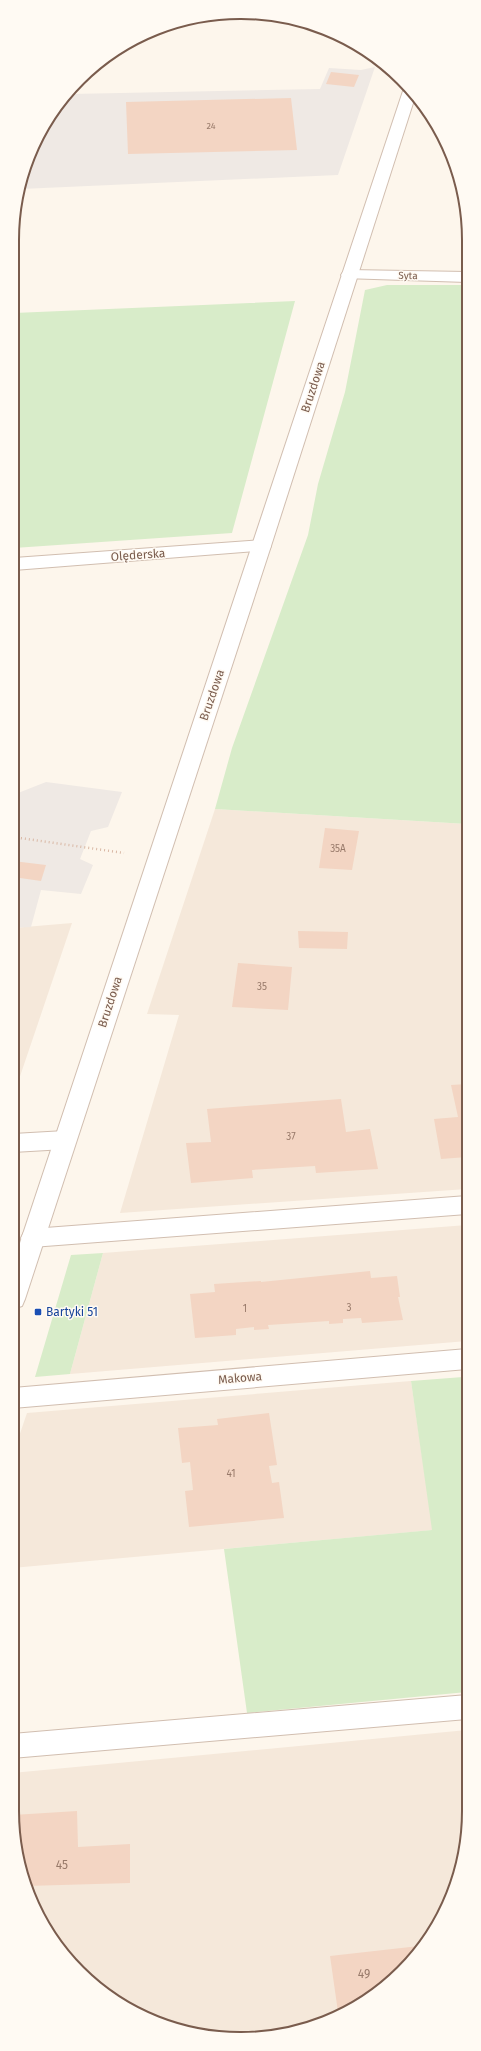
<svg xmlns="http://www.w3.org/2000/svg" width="481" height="2051" font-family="'Fira Sans',sans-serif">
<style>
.residential{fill:#f5e8da}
.industrial{fill:#efe9e4}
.green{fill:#d8ecc9}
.building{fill:#f3d5c3}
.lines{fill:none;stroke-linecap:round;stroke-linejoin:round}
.service-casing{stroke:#d1beb0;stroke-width:2}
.minor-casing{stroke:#d1beb0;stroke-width:2}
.tertiary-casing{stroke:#d1beb0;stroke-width:2}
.path{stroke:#d9b8a5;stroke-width:2.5;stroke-dasharray:1 3;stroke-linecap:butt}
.service{fill:#fff;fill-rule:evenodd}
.minor{fill:#fff;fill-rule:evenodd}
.tertiary{fill:#fff;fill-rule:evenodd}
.transit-dot{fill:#1a4fb4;stroke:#fffaf3;stroke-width:1.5}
.labels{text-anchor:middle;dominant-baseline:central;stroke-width:3;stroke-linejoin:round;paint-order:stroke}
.far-number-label{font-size:9px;fill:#987a6a}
.far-street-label{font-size:10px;fill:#7a5c4d;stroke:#fffaf3}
.number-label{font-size:10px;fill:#987a6a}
.street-label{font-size:12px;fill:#7a5c4d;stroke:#fffaf3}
.transit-label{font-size:12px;fill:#164399;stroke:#fffaf3;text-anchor:start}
.near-number-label{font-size:12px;fill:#987a6a}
.rim{fill:none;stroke:#7a5c4d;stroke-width:2}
</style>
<rect width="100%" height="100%" fill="#fdf6ec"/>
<!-- residential -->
<path class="residential" d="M 215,809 L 467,824 L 467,1189 L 120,1213 L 179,1015 L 147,1014 Z
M 72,923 L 13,1097 L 13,928 Z
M 467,1225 L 467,1341 L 70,1374 L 103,1253 Z
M 411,1381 L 433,1530 L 12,1568 L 12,1457 L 27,1413 Z
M 467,1730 L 467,1841 L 438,1925 L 380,1992 L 300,2031 L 225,2038 L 139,2015 L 69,1961 L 29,1898 L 12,1810 L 12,1773 Z"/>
<!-- industrial -->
<path class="industrial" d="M 375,67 L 338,175 L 21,189 L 43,126 L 71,94 L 320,89 L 329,68 L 361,70 Z
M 46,782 L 122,792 L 108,827 L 91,831 L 80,859 L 93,865 L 81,894 L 41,890 L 31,927 L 13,928 L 13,795 Z"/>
<!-- green -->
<path class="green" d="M 387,285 L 467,285 L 467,824 L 215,809 L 232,748 L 308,535 L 318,484 L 345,392 L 365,290 Z
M 295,301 L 232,533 L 14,548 L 14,313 Z
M 103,1253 L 70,1374 L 35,1377 L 71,1255 Z
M 463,1377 L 467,1379 L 467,1692 L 247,1713 L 224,1549 L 432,1530 L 411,1381 Z"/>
<!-- building -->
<path class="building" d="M 331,72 L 359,75 L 354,87 L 326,84 Z
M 291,98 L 297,150 L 128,154 L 126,102 Z
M 325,828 L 359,831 L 352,870 L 319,868 Z
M 13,861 L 46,865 L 41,881 L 13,877 Z
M 298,931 L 348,932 L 347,949 L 299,948 Z
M 238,963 L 292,967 L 288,1010 L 232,1007 Z
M 467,1084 L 467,1157 L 441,1159 L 434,1119 L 458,1117 L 451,1085 Z
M 341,1099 L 346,1132 L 370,1129 L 378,1169 L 316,1173 L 315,1166 L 252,1170 L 253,1178 L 191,1183 L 186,1143 L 211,1142 L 207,1109 Z
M 370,1271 L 371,1278 L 397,1276 L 400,1297 L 398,1297 L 403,1320 L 362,1323 L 361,1318 L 343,1319 L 343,1323 L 329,1324 L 329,1321 L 268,1325 L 269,1329 L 254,1330 L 254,1327 L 236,1329 L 236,1335 L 195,1338 L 190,1294 L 215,1292 L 214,1284 L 261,1281 L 261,1282 Z
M 269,1413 L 277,1465 L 269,1466 L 272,1483 L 279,1482 L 284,1518 L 189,1527 L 185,1491 L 193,1490 L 190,1462 L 182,1463 L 178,1428 L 218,1425 L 217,1419 Z
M 77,1811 L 78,1847 L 130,1844 L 130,1883 L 27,1886 L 13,1815 Z
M 419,1946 L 380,1992 L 338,2012 L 330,1956 Z"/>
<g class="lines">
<!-- service casing -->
<g class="service-casing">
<path id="service" d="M 467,1196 L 467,1214 L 32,1247 L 24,1244 L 21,1238 L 24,1232 L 32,1229 Z
M 467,1695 L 467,1719 L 12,1758 L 12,1734 Z"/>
</g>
<!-- minor casing -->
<g class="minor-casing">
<path id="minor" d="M 349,270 L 467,272 L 467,282 L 343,278 L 341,275 L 343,272 Z
M 262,540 L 269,542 L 271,546 L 269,550 L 14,570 L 14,558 Z
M 65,1131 L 73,1134 L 76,1140 L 73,1146 L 65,1149 L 13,1152 L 13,1134 Z
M 467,1349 L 467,1369 L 13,1408 L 13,1388 Z"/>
</g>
<!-- tertiary casing -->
<g class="tertiary-casing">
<path id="tertiary" d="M 408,87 L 415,97 L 271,546 L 25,1299 L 22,1306 L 13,1309 L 13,1264 L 403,91 Z"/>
</g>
<!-- path -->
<path class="path" d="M 13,837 L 124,853"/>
<!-- service -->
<use href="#service" class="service"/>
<!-- minor -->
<use href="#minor" class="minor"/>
<!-- tertiary -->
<use href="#tertiary" class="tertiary"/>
</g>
<!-- markers -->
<rect class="transit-dot" x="34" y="1308" width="8" height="8" rx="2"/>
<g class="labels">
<!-- far-number labels -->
<g class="far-number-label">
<text x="211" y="126">24</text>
</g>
<!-- far-street labels -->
<g class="far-street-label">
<text transform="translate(408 276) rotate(1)">Syta</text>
</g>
<!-- number labels -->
<g class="number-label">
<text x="338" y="849">35A</text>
<text x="262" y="987">35</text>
<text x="291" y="1137">37</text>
<text x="349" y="1308">3</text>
<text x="245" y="1309">1</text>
<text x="231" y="1474">41</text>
</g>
<!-- street labels -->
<g class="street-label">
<text transform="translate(313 387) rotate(-72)">Bruzdowa</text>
<text transform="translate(138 555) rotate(-4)">Olęderska</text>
<text transform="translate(212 695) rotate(-71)">Bruzdowa</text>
<text transform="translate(110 1002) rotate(-72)">Bruzdowa</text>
<text transform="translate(240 1378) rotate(-5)">Makowa</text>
</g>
<!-- transit labels -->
<g class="transit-label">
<text x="46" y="1312">Bartyki 51</text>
</g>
<!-- near-number labels -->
<g class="near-number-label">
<text x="62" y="1865">45</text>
<text x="364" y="1974">49</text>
</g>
</g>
<!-- crop -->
<path d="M0 0H481V2051H0ZM240 19H241A221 221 0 0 1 462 240V1811A221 221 0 0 1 241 2032H240A221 221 0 0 1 19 1811V240A221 221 0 0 1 240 19Z" fill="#fffaf3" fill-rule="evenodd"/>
<path class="rim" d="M240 19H241A221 221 0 0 1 462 240V1811A221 221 0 0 1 241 2032H240A221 221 0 0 1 19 1811V240A221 221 0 0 1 240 19Z"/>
</svg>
